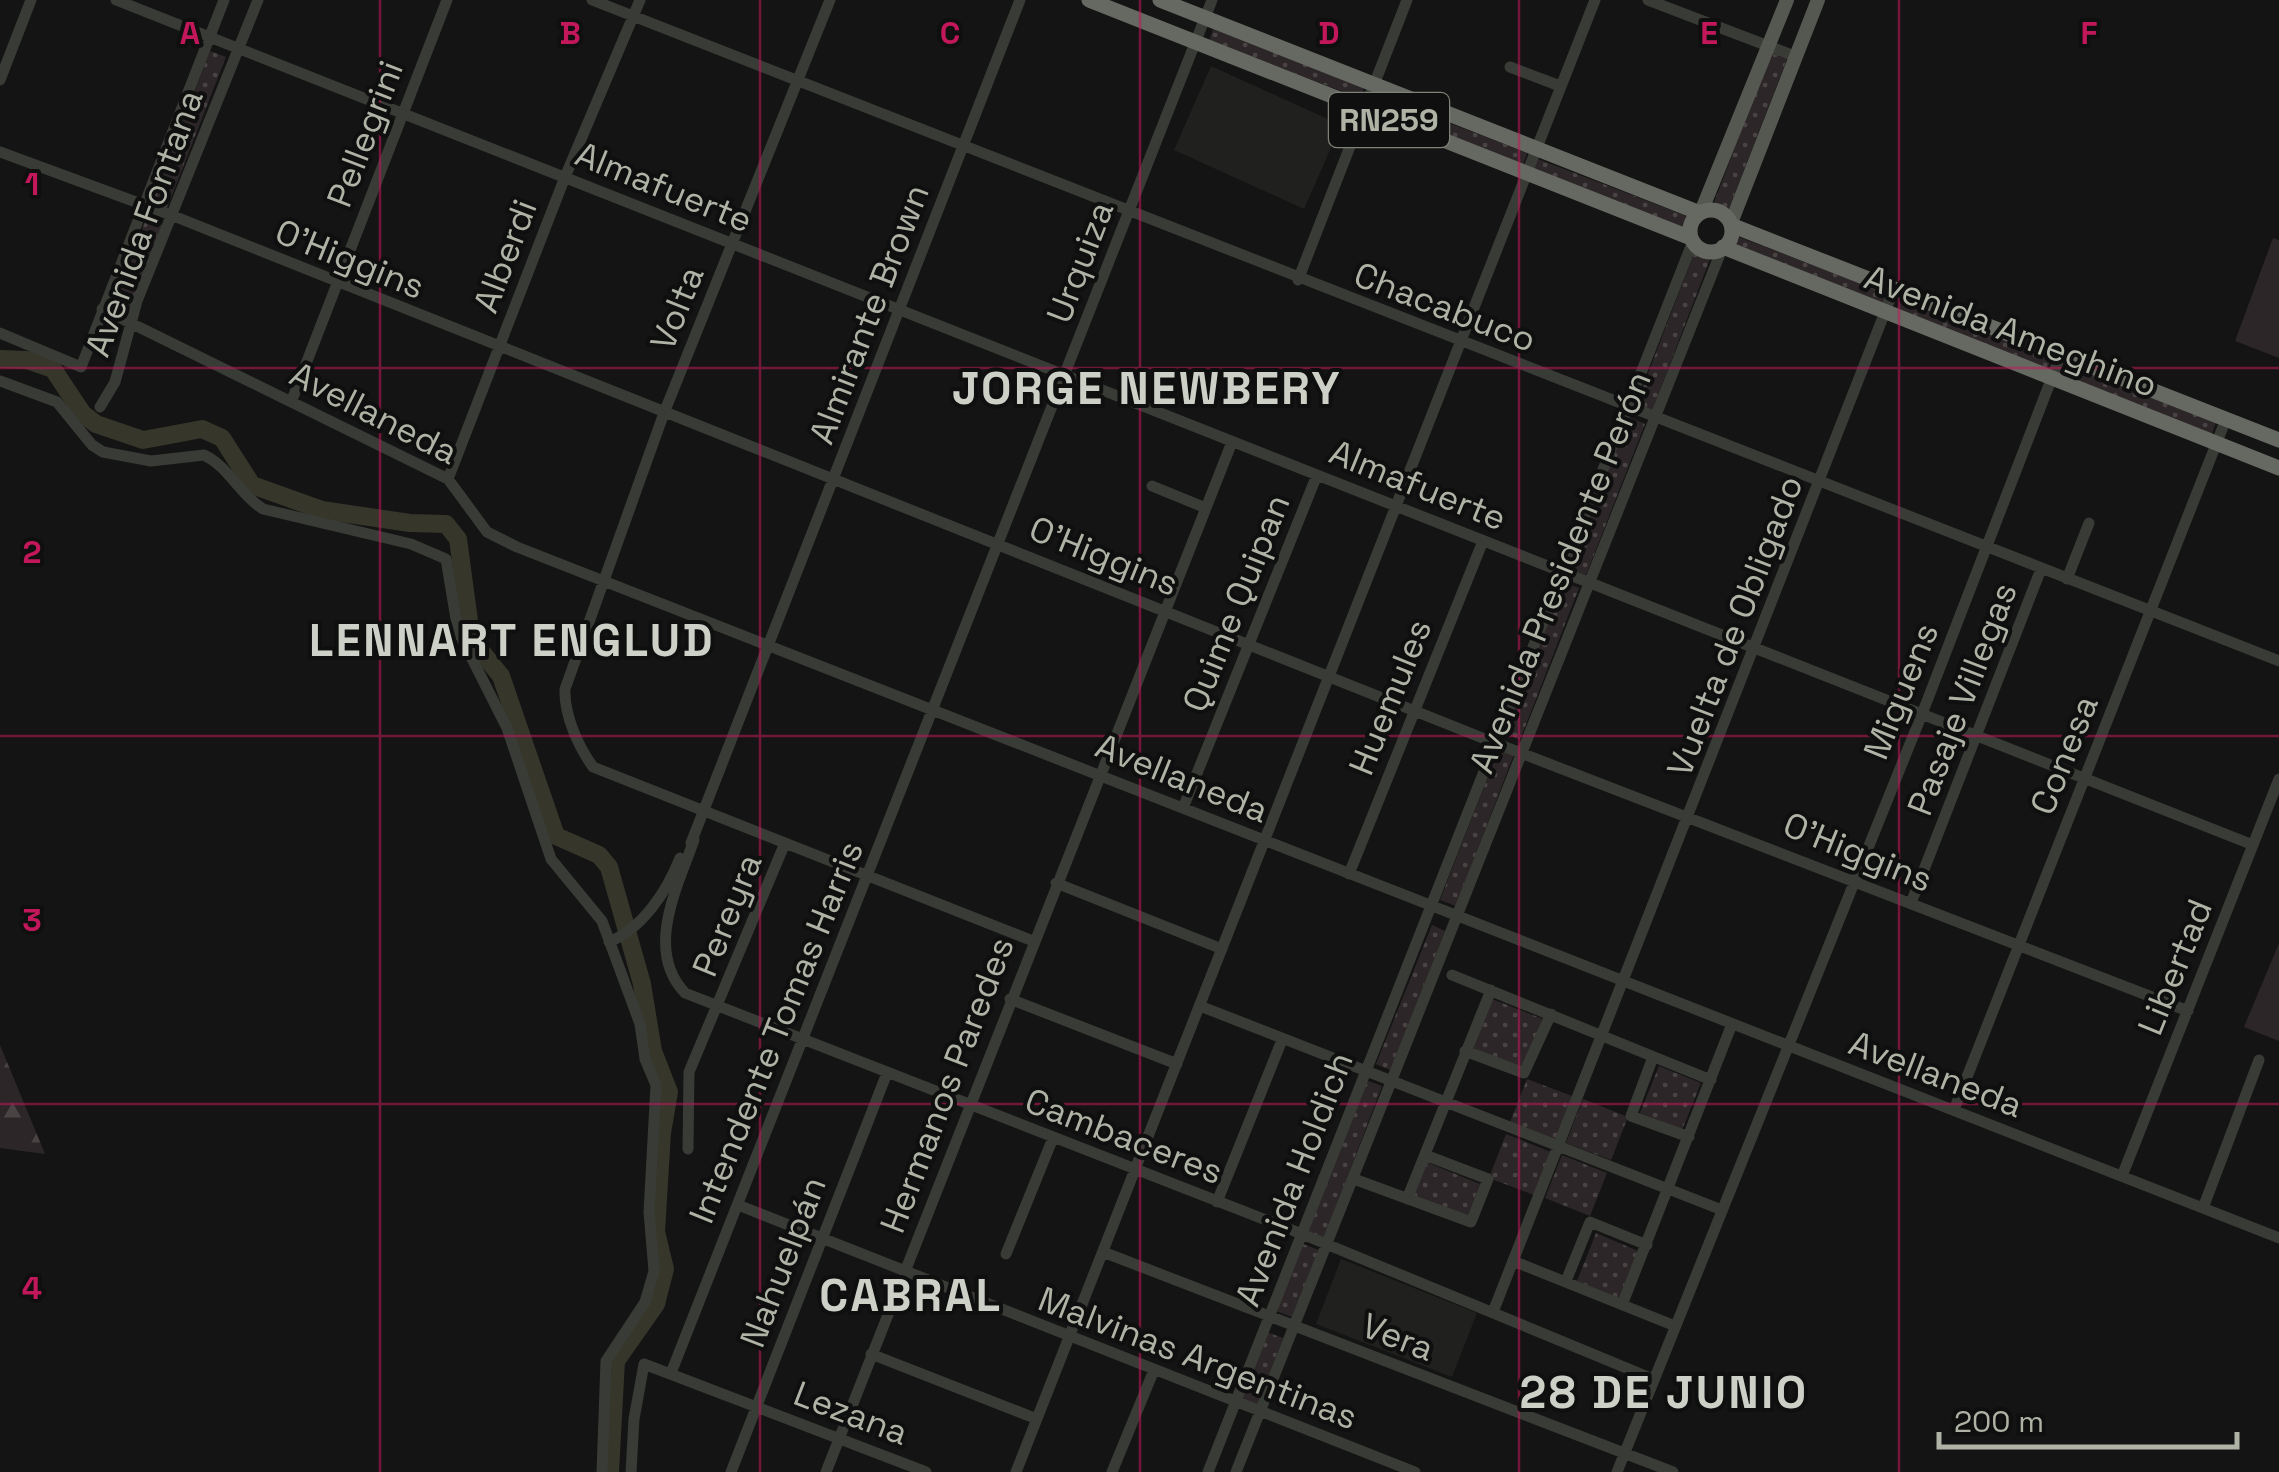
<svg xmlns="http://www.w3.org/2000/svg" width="2279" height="1472" font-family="'Space Grotesk',sans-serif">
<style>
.built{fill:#20211f}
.green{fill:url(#green-dots)}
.forest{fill:url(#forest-firs)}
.pitch{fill:#2d2628}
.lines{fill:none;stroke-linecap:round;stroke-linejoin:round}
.river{stroke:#36362b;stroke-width:18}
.minor{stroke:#393b36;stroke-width:11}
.major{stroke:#555751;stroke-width:14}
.highway{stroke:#666961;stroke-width:15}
.grid{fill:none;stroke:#c2185b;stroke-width:2.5;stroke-opacity:0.55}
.labels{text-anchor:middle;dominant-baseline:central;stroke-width:8;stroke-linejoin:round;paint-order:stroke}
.shield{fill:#0e0f0e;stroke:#7f8278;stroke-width:2.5}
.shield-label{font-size:32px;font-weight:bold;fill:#afb3a6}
.street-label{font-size:35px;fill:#afb3a6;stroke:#0e0f0e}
.district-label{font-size:45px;font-weight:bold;letter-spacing:2.5px;fill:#ccd0c6;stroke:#0e0f0e}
.grid-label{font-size:32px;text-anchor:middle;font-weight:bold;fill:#c2185b;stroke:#0e0f0e;stroke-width:8;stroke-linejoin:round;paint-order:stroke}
</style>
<defs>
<pattern id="green-dots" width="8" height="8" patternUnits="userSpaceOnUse" patternTransform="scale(2.5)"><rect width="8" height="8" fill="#2d2628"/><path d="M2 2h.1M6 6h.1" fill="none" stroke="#494344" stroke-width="1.8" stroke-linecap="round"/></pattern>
<pattern id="forest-firs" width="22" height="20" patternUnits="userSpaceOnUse" patternTransform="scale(2.5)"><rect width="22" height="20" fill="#2d2628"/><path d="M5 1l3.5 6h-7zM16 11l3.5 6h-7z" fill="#494344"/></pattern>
</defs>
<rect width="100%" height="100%" fill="#131413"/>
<!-- built -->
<path class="built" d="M 1211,66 L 1341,125 L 1304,209 L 1174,150 Z
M 1341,1259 L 1477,1313 L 1452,1377 L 1316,1324 Z"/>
<!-- green -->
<path class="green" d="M 1213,29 L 1365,86 L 1360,98 L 1209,41 Z
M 210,51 L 226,57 L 167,208 L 152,202 Z
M 1771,53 L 1787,59 L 1728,211 L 1713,205 Z
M 1376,95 L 1527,153 L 1523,165 L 1371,107 Z
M 1538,159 L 1689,217 L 1685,229 L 1533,171 Z
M 146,219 L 162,225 L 128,312 L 112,306 Z
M 1736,236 L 1887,293 L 1883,305 L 1732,247 Z
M 1694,253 L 1710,259 L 1652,411 L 1636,405 Z
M 1900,300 L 2052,357 L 2047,369 L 1896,312 Z
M 2068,365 L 2216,423 L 2211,436 L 2064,378 Z
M 1629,417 L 1645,424 L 1586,575 L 1570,569 Z
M 1563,582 L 1579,588 L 1520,740 L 1504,733 Z
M 1499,748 L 1514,754 L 1456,906 L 1440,900 Z
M 1432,925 L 1445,931 L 1390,1070 L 1376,1064 Z
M 1492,999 L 1543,1019 L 1523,1070 L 1473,1050 Z
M 1659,1066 L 1701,1083 L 1682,1130 L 1640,1113 Z
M 1527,1079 L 1572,1096 L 1555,1140 L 1510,1122 Z
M 1366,1080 L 1382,1086 L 1324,1238 L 1308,1232 Z
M 1583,1099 L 1628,1117 L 1611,1160 L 1566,1143 Z
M 1506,1134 L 1551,1152 L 1534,1195 L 1489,1178 Z
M 1562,1155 L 1607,1173 L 1590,1216 L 1545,1198 Z
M 1426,1162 L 1480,1184 L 1467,1217 L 1413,1195 Z
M 1596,1233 L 1638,1251 L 1619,1298 L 1577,1281 Z
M 1303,1244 L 1319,1250 L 1292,1317 L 1276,1311 Z
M 1267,1332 L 1283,1338 L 1257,1405 L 1241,1399 Z"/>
<!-- forest -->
<path class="forest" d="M 0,1045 L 45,1154 L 0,1148 Z"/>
<!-- pitch -->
<path class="pitch" d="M 2273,238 L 2279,240 L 2279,358 L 2235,341 Z
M 2279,943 L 2279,1041 L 2244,1027 Z"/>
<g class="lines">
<!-- river -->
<path class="river" d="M 0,359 L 27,360 L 53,369 L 83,414 L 96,424 L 143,440 L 202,429 L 222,438 L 252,485 L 322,510 L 410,523 L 446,524 L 458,539 L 470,628 L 480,650 L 501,676 L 556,836 L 599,855 L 609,867 L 642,984 L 653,1051 L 669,1092 L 662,1133 L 656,1232 L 665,1269 L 656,1304 L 616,1361 L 610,1472"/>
<!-- minor -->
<path class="minor" d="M 116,0 L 2253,845
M 592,0 L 2279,661
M 830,0 L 664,413 L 565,689 C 564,715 578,746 593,767 L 1033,941
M 1648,0 L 1797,57
M 1510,67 L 1560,86
M 0,80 L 31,0
M 0,152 L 171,215 L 1495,743 L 2188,1011
M 1298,280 L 1407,0
M 102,309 L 448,479 L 487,532 L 517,547 L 2279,1238
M 0,333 L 81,367 L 224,0
M 0,381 L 57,402 L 92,445 L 103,452 L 151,461 L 204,455 C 229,467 239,494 263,509 L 411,544 L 446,559 L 458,631 L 507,728 L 551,859 L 602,921 L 640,1024 L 645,1059 L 656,1085 L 649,1212 L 654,1271 L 645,1302 L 606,1361 L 602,1472
M 292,400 L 447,0
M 100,407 L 115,382 L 137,301 L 258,0
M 448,479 L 565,177 L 640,0
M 1152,486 L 1206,508
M 2067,579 L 2089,523
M 1183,808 L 1317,475
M 694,840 C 678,886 644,950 685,993 L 1302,1234 L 1653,1379
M 691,843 L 1020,0
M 1349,874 L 1483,541
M 1056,883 L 1222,949
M 1911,903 L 2041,569
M 609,942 C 643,928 667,891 680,858
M 1452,975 L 1711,1080
M 1010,999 L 1177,1064
M 1200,1006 L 1722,1210
M 1465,1051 L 1524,1073 L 1551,1014
M 1653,1057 L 1631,1116 L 1689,1137
M 1954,1110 L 2226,419
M 688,1149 L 689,1072 L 785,843
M 2122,1176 L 2279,779
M 1354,1179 L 1471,1222 L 1488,1179 L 1425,1155
M 1407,1199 L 1491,990
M 1217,1202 L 1282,1040
M 738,1205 L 1415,1472
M 2203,1208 L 2259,1060
M 1103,1252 L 1673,1472
M 1006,1254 L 1053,1138
M 1513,1261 L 1675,1326
M 1566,1281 L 1590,1222 L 1647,1245
M 1622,1305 L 1732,1024
M 1493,1312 L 1894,289
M 871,1354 L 1037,1419
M 671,1373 L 1212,0
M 631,1472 L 634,1419 L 644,1364 L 926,1472
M 731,1472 L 887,1073
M 826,1472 L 1232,442
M 1016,1472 L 1595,0
M 1112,1472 L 1154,1370
M 1208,1472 L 1693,241
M 1236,1472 L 1722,249
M 1617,1472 L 1922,714 L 2061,354"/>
<!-- major -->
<path class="major" d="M 1701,212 L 1787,0
M 1731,223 L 1818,0"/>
<!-- highway -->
<path class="highway" d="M 1089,0 L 1691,238
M 1160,0 L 1700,213
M1690 231a21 21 0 1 1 42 0a21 21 0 1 1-42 0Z
M 1731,225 L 2279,440
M 1723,247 L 2279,468"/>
</g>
<!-- grid -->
<path class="grid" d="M 380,0 L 380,1472M 760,0 L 760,1472M 1140,0 L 1140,1472M 1519,0 L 1519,1472M 1899,0 L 1899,1472M 0,368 L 2279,368M 0,736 L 2279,736M 0,1104 L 2279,1104"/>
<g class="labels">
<!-- shield labels -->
<rect class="shield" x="1329" y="93" width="120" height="54" rx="8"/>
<g class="shield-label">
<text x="1389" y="120">RN259</text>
</g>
<!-- street labels -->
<g class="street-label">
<text transform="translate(365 134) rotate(-69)">Pellegrini</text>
<text transform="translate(664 187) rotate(22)">Almafuerte</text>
<text transform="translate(144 223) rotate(-70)">Avenida Fontana</text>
<text transform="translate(505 256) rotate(-69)">Alberdi</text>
<text transform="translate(350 259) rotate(22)">O'Higgins</text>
<text transform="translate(1080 262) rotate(-69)">Urquiza</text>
<text transform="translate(1445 307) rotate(21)">Chacabuco</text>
<text transform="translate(677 308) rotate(-68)">Volta</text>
<text transform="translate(869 314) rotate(-69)">Almirante Brown</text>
<text transform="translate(2011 331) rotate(21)">Avenida Ameghino</text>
<text transform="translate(374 413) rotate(27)">Avellaneda</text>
<text transform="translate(1418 485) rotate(22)">Almafuerte</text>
<text transform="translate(1104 556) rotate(22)">O'Higgins</text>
<text transform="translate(1560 572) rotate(-68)">Avenida Presidente Perón</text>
<text transform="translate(1236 603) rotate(-68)">Quime Quipan</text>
<text transform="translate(1735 626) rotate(-69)">Vuelta de Obligado</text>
<text transform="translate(1901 691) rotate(-68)">Miguens</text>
<text transform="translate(1390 697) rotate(-68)">Huemules</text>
<text transform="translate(1962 699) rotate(-69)">Pasaje Villegas</text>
<text transform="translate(2064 755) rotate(-68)">Conesa</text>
<text transform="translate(1182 778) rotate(22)">Avellaneda</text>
<text transform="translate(1858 852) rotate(22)">O'Higgins</text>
<text transform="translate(727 915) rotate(-68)">Pereyra</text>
<text transform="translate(2175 967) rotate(-68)">Libertad</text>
<text transform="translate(776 1032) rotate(-68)">Intendente Tomas Harris</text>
<text transform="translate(1936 1074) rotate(21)">Avellaneda</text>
<text transform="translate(947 1085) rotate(-69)">Hermanos Paredes</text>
<text transform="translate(1124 1136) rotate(21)">Cambaceres</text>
<text transform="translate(1294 1179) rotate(-69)">Avenida Holdich</text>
<text transform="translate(783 1262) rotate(-69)">Nahuelpán</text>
<text transform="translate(1398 1337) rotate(21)">Vera</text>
<text transform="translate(1198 1358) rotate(21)">Malvinas Argentinas</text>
<text transform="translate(851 1413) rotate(21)">Lezana</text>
</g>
<!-- district labels -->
<g class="district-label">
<text x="1147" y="388">JORGE NEWBERY</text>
<text x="512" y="640">LENNART ENGLUD</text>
<text x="911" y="1295">CABRAL</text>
<text x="1664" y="1392">28 DE JUNIO</text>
</g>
</g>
<g class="grid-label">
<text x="190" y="44">A</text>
<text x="570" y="44">B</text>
<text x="950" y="44">C</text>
<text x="1329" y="44">D</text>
<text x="1709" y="44">E</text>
<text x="2089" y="44">F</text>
<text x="32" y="195">1</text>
<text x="32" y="563">2</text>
<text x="32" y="931">3</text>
<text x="32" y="1299">4</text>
</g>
<!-- scale -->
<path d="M1939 1432v15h298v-15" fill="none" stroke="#afb3a6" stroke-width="5"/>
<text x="1954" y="1432" font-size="30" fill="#afb3a6" stroke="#0e0f0e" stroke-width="8" paint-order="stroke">200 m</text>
</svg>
